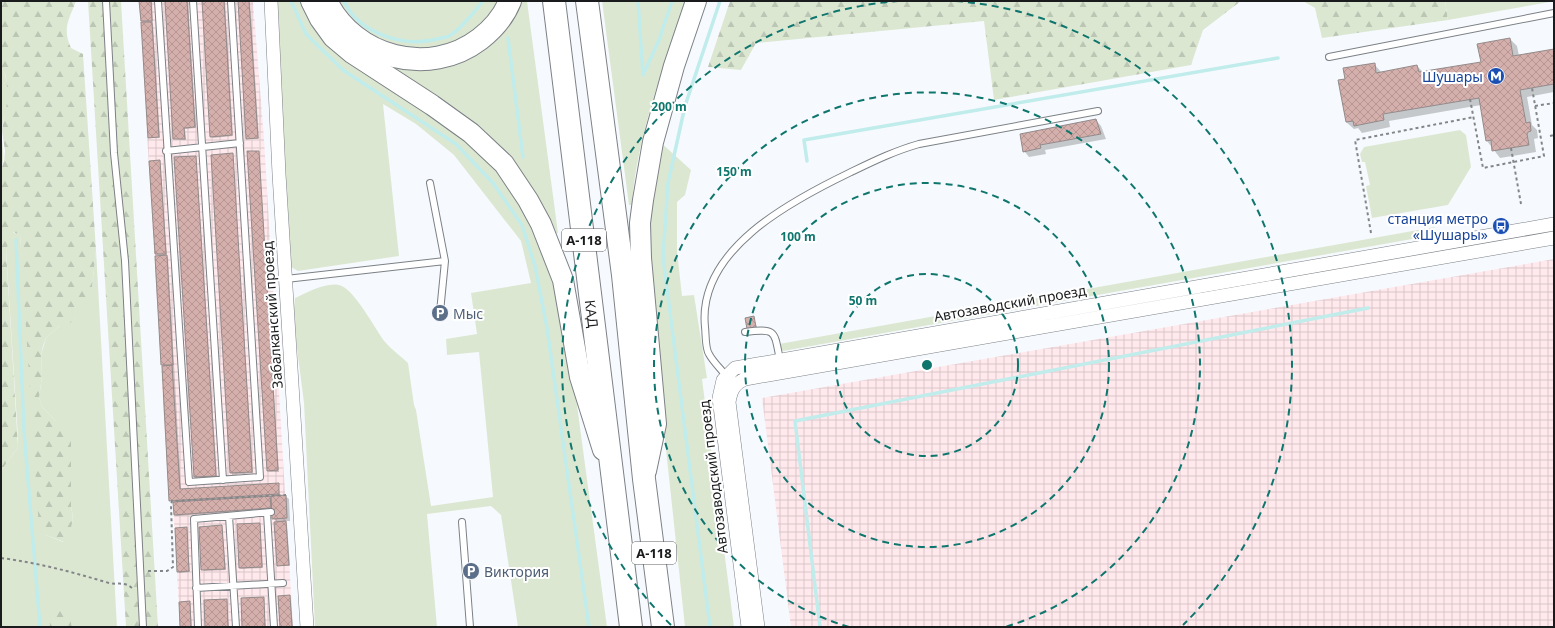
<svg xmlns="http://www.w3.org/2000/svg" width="1555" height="628" font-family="'Noto Sans',sans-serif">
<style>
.industrial{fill:url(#industrial-grid)}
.green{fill:#dce7d2}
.forest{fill:url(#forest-firs)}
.shadow{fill:#0003}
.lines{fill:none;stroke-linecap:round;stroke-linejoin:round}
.stream{stroke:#c0eceb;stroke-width:3.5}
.building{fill:url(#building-cross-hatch);stroke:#938b8b}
.lane-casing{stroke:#7c8186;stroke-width:8}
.street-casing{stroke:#7c8186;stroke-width:14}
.primary-casing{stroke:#7c8186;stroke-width:22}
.highway-casing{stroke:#7c8186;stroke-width:24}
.path{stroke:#838688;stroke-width:2;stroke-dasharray:3 3;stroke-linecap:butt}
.lane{stroke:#fff;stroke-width:6}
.street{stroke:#fff;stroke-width:13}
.primary{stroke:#fff;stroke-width:20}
.highway{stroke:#fff;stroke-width:22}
.ring{fill:none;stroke:#0f766e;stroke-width:2;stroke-dasharray:7 5}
.labels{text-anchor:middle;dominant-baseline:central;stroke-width:4;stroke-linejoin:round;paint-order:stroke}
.shield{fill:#fff;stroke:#5e5f60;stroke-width:1}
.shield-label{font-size:13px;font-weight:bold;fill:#191b1c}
.transit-label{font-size:14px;fill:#164399;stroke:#fff;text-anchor:end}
.street-label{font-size:14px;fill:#191b1c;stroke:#fff}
.service-label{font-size:14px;fill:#4e5e75;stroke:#fff;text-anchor:start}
.centre{fill:#0f766e;stroke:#fff;stroke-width:2}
.ring-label{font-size:12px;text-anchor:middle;font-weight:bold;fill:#0f766e;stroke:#fff;stroke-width:4;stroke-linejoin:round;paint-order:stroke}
</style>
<defs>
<pattern id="industrial-grid" width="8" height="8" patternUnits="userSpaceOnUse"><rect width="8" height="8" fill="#ffe9ec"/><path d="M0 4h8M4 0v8" fill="none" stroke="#dac7ca"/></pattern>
<pattern id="forest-firs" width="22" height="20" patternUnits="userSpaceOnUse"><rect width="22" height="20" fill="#dce7d2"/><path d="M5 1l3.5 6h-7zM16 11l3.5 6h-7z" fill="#bcc6b4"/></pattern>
<pattern id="building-cross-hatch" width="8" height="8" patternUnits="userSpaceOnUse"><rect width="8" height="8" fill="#d5afac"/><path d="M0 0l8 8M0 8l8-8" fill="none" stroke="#b69693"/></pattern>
</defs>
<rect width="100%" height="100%" fill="#f6fafe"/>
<!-- industrial -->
<path class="industrial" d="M 139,1 L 253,1 L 264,139 L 293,627 L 180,627 L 173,501 L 169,501 Z
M 1554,259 L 1554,627 L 791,627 L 762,398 Z"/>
<!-- green -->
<path class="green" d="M 277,1 L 301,1 L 335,51 L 361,72 L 434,114 L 493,165 L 515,192 L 541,239 L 566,324 L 607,627 L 518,627 L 501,515 L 491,506 L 427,514 L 437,627 L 315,627 L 304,403 L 293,317 L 295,298 C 306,293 326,282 339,285 C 354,288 375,329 385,342 C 392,350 401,356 408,363 L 414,405 L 416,410 L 431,506 L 493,497 L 479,352 L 447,355 L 446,339 L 477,334 L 471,293 L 531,283 L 521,241 L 454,155 L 416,124 L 383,104 L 399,256 L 298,271 L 291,267 L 284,165 Z
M 335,1 L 501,1 L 486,23 L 458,42 L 428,51 L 398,47 L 371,37 L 346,18 Z
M 519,1 L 527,1 L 558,233 L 554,234 L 527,181 L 387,68 L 389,64 L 432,68 Z
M 602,1 L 685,1 C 664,68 637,134 632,205 L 629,205 Z
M 1445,1 L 1550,1 L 1550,2 L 1448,20 Z
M 1,66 C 8,78 10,96 7,109 C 5,116 2,123 2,130 C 1,145 6,155 1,170 Z
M 1460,130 L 1466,135 L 1471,167 L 1448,205 L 1372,218 L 1366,186 L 1370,185 L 1365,162 L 1362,162 L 1360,154 L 1364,147 Z
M 659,141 L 691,170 L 685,195 L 677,202 L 677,251 L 682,296 L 694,295 L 707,378 L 702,379 L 734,627 L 685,627 L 648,281 L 647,214 Z
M 1435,227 L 1429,236 L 783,351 L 780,349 L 779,344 Z
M 12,232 L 20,235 L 46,535 L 63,542 C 71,530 75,521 71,507 L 71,448 L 56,421 L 43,408 L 39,398 L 42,376 L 41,355 L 46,338 L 59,326 L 74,320 L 92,288 L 96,250 L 117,627 L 72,627 L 71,622 L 49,624 L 49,627 L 1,627 L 1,471 L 18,447 L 18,438 L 6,250 Z"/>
<!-- forest -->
<path class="forest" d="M 1,1 L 76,1 C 69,20 62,28 71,48 L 83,54 L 96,250 L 91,297 L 74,320 L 67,325 L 59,326 L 46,338 L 43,346 L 41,355 L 42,376 L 39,398 L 43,408 L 71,436 L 71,507 C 75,521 71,530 64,542 L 46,535 L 39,530 L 20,235 L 13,232 L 6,250 L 18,447 L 1,471 L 1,170 L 4,161 L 5,151 L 2,130 L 8,97 L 6,77 L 1,66 Z
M 88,1 L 121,1 L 158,627 L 126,627 Z
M 730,1 L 1241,1 L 1203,30 L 1191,65 L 994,100 L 984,21 L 756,43 L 741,70 L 708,67 Z
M 1303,1 L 1445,1 L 1448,20 L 1322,38 L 1315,8 Z
M 60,610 L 69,613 L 72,627 L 49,627 L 52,614 Z"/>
<!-- shadow -->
<path class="shadow" d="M 140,1 L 152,1 L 153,22 L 151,22 L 153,24 L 160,138 L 149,137 L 144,23 L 142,21 Z
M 166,1 L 188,1 L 196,128 L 185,129 L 186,140 L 174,139 Z
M 203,1 L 225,1 L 233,136 L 213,138 L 211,136 Z
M 239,1 L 250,1 L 259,139 L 247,138 Z
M 1510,39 L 1517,46 L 1519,56 L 1554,50 L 1554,92 L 1527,97 L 1532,125 L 1537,130 L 1538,138 L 1534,139 L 1536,152 L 1500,158 L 1487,141 L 1481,105 L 1389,121 L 1390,127 L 1362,133 L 1358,128 L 1354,129 L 1346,122 L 1346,79 L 1374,64 L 1382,73 L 1417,66 L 1424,73 L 1482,63 Z
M 1096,120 L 1101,126 L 1106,139 L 1045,150 L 1046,154 L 1029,157 L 1024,151 Z
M 258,152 L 279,472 L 270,472 L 268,471 Z
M 232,154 L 253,473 L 232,475 L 212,156 Z
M 196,157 L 217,477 L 196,478 L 195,477 Z
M 160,161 L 167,255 L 165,255 L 168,257 L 181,490 L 278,484 L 280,496 L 285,496 L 289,499 L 290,521 L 285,521 L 287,524 L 290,566 L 278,565 L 278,523 L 273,518 L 273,509 L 176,516 L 175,515 L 174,502 L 170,500 L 164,367 L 162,365 L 159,256 L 156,254 Z
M 754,318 L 757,328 L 749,330 L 748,328 Z
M 260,524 L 263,568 L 241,569 L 240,568 Z
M 222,526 L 226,570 L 204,571 L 200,527 Z
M 186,528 L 190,572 L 179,573 L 178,571 Z
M 290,596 L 293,627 L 281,627 Z
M 263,598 L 266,627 L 243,627 Z
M 226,600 L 229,627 L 206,627 Z
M 190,602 L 192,627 L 181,627 Z"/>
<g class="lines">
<!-- stream -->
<path class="stream" d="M 291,1 L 306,34 L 343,70 L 456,144 L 493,183 L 522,225 L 535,266 L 547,328 L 589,627
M 344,1 C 358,33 404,48 437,39 C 441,38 448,37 451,35 C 464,26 474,12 483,1
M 638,1 L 643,75 L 659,40 L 672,1
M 508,38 L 523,157
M 807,161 L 804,140 L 1278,58
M 16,240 L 24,431 L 40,627
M 710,627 L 663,257 L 668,183 L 685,106 L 720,1
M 820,627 L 795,421 L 1368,308"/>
</g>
<!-- building -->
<path class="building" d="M 139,1 L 151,1 L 152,21 L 141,21 Z
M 165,1 L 187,1 L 195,127 L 184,128 L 185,139 L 173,139 Z
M 202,1 L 224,1 L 232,135 L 210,137 Z
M 238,1 L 249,1 L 258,138 L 246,139 Z
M 141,22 L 152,22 L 159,137 L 148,138 Z
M 1510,38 L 1513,56 L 1554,49 L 1554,84 L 1520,90 L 1526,123 L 1530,122 L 1531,131 L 1528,132 L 1527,134 L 1529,145 L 1492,151 L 1491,140 L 1486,141 L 1479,98 L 1383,114 L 1384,120 L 1354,126 L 1353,121 L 1346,122 L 1338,80 L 1345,79 L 1343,68 L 1375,63 L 1376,73 L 1417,65 L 1419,72 L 1481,62 L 1477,44 Z
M 1096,119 L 1101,134 L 1040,145 L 1041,148 L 1023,152 L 1020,134 Z
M 247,151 L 259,151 L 278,470 L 267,471 Z
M 233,153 L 252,472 L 230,473 L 211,155 Z
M 196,156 L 216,476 L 194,477 L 174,157 Z
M 160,160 L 166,254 L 155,254 L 149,161 Z
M 167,255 L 173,365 L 161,365 L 155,256 Z
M 754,316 L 756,327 L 747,329 L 745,318 Z
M 172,365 L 180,489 L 279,483 L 279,494 L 169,501 L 162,366 Z
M 286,495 L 287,518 L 272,519 L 271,496 Z
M 270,496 L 271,508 L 174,515 L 173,502 Z
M 286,521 L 289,565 L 277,566 L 274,522 Z
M 260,523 L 262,567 L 239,568 L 237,524 Z
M 222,525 L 225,569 L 201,570 L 199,527 Z
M 187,527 L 189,571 L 177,572 L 175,528 Z
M 290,595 L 292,627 L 280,627 L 278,596 Z
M 264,597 L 265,627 L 242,627 L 241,598 Z
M 227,599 L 228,627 L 205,627 L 204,600 Z
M 190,601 L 191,627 L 180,627 L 179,602 Z"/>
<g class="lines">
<!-- lane casing -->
<g class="lane-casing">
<path id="lane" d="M 106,1 L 114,153 L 125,261 L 143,627
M 158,1 L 189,482 L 260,477 L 231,1
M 193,1 L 223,480
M 1329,57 L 1554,13
M 166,151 L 240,143
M 430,183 L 445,261 L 440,312
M 286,279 L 445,261
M 745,332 C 777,328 774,331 780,360
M 728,378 C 722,370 713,362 709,354 C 705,348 706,335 705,327 C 697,250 791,201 849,173 C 872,162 894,151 919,144 L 1098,111
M 267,513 L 274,627
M 229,516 L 236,627
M 462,522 L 470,627
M 196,588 L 283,583
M 198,627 L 194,519 L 271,512"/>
</g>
<!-- street casing -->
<g class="street-casing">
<path id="street" d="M 271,1 L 279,174 L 307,627
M 748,627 L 719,398 L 723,380 L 735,368 L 1554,224
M 758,627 L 729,402 C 731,390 734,384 745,379 L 1554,238"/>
</g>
<!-- primary casing -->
<g class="primary-casing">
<path id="primary" d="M 311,1 L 320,19 L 333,37 L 352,53 L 432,105 L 471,133 L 504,164 L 528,200 L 541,224 L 563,280 L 580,377 L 603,450
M 646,471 L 656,424 L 641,258 L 640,223 L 643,200 L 653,142 L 674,66 L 696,1"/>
</g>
<!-- highway casing -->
<g class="highway-casing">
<g id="highway">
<path d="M 326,1 C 354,58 429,78 480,39 C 493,29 504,16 510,1"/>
<path id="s1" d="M 554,1 L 631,627"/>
<path d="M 587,1 L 623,275 L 644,479 L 663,627"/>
</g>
</g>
<!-- path -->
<path class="path" d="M 1470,99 L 1483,168 L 1544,156 L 1532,88
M 1535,106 L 1554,103
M 1550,136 L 1554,135
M 1511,148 L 1521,204
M 1371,233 L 1355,140 L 1474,117
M 1,558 C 39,563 72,572 109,583 C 118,585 124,581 132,588
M 148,571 L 167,571 L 173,567 L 171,505 L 172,501 L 286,495"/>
<!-- lane -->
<use href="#lane" class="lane"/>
<!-- street -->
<use href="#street" class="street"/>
<!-- primary -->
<use href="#primary" class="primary"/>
<!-- highway -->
<use href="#highway" class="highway"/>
</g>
<!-- distance rings -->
<g class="ring">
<circle cx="927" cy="365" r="91"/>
<circle cx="927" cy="365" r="182"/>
<path d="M849 627A273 273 0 1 1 1005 627"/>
<path d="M671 625A365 365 0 0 1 898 1M956 1A365 365 0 0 1 1183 625"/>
</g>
<!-- icons -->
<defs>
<g id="metro-disc" transform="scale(0.9)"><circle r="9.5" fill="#1a4fb4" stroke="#fff"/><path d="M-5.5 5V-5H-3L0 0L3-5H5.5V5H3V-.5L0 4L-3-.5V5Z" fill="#fff"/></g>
<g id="bus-disc" transform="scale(0.9)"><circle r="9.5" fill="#1a4fb4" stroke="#fff"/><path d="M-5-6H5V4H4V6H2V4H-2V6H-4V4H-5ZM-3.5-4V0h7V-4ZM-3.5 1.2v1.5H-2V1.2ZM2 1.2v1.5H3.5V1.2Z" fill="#fff"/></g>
<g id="parking-disc" transform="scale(0.9)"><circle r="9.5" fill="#5c6f8a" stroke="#fff"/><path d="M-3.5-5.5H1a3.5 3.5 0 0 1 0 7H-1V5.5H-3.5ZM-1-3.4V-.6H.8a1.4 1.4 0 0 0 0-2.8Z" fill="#fff"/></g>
</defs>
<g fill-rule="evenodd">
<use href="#metro-disc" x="1496" y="76"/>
<use href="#bus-disc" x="1501" y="226"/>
<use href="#parking-disc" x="440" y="313"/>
<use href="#parking-disc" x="471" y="571"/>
</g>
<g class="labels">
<!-- shield labels -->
<g class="shield">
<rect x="562" y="229" width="44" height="22" rx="3"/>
<rect x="632" y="542" width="44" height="22" rx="3"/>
</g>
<g class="shield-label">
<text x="584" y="240">А-118</text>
<text x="654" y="553">А-118</text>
</g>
<!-- transit labels -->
<g class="transit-label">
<text x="1483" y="76">Шушары</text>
<text x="1488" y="218">станция метро<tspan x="1488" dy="16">«Шушары»</tspan></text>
</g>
<!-- street labels -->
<g class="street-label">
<text transform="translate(1010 303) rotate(-10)">Автозаводский проезд</text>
<text stroke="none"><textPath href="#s1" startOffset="315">КАД</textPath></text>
<text transform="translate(272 315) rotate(-94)">Забалканский проезд</text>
<text transform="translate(713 477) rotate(-97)">Автозаводский проезд</text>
</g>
<!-- service labels -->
<g class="service-label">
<text x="453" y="313">Мыс</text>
<text x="484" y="571">Виктория</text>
</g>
</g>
<circle cx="927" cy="365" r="6" class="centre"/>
<g class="ring-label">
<text x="669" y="111">200 m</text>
<text x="734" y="176">150 m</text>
<text x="798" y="241">100 m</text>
<text x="863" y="305">50 m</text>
</g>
<!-- border -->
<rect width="1555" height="628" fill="none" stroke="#191b1c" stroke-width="4"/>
</svg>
